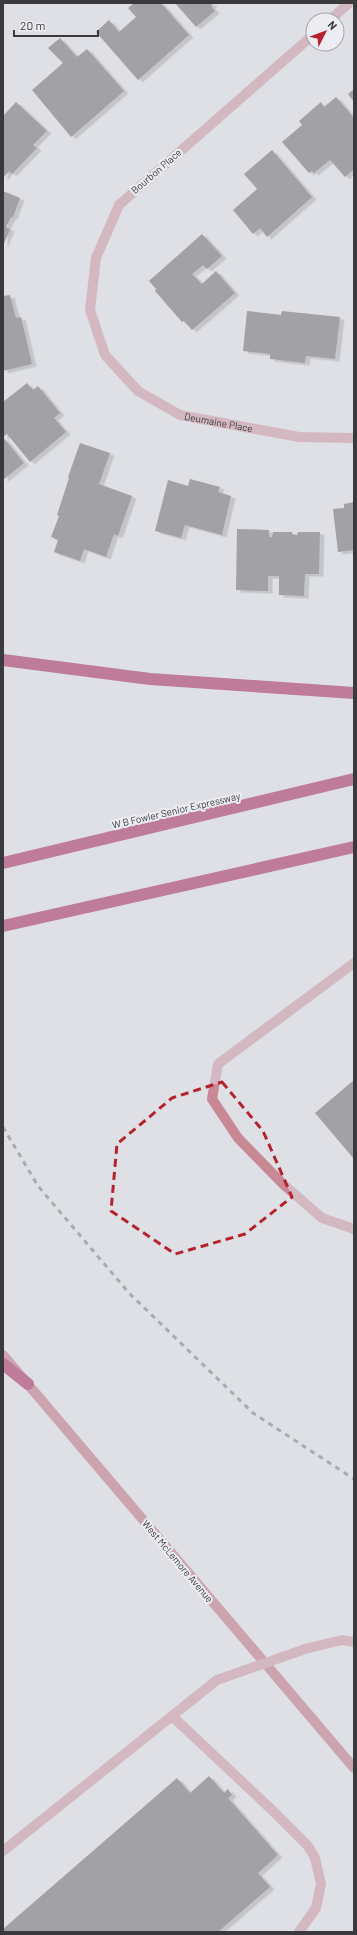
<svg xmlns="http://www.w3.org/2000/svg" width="357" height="1935" font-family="Barlow,sans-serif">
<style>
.building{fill:#5a5452;filter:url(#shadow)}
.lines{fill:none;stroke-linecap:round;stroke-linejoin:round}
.lane{stroke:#c88894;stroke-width:10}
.street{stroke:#c88894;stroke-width:10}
.secondary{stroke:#b65b6f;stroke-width:10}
.highway{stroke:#98003f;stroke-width:12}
.rail{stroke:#6a6b6f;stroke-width:3;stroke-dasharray:5 5;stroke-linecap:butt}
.lane-bridge{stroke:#c88894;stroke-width:10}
.marked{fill:none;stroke:#b5242e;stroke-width:3;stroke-dasharray:8 5;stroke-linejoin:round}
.labels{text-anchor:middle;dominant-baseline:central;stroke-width:4;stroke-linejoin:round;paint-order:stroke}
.street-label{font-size:10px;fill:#3a3a3d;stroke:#ecedf3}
</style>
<defs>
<filter id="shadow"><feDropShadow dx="4.5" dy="2.5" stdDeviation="0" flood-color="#0004"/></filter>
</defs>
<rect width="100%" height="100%" fill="#dfe0e6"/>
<!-- building -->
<path class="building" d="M 134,3 L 161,3 L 189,35 L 138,80 L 96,32 L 109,20 L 119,32 L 136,17 L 128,8 Z
M 175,3 L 214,3 L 211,6 L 215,11 L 196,27 Z
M 60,38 L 77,57 L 87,49 L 124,91 L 71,137 L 32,90 L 63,63 L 48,48 Z
M 354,89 L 354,102 L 348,94 Z
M 336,97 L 354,118 L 354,169 L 345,177 L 330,160 L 314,173 L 312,171 L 309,173 L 282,142 L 302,125 L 299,121 L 321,102 L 324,107 Z
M 16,102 L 47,131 L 33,145 L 37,148 L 12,174 L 9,171 L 3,178 L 3,116 Z
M 272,150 L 312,197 L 267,237 L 260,228 L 253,234 L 233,210 L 257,189 L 244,174 Z
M 3,191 L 20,198 L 13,217 L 11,217 L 6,227 L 10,229 L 3,246 Z
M 202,234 L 222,256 L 207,269 L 203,265 L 192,274 L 202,284 L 216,271 L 235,293 L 192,330 L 184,321 L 182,322 L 155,291 L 156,289 L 149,281 Z
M 10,295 L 16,318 L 21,317 L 32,364 L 3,371 L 3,296 Z
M 247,311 L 281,315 L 282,311 L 340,317 L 335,359 L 306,356 L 305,363 L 270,359 L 270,354 L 243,351 Z
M 27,383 L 33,390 L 38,386 L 60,413 L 54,418 L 66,432 L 30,462 L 7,434 L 3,437 L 24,463 L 3,480 L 3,402 Z
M 80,443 L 110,453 L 99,484 L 132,496 L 118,536 L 114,534 L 106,557 L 84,549 L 80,561 L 54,552 L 58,540 L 51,537 L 59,516 L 57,515 L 69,478 L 68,477 Z
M 190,479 L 220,487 L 218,492 L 231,496 L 222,535 L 185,525 L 181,538 L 155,531 L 168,480 L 188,486 Z
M 354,502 L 354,550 L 338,552 L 333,509 L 344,508 L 344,504 Z
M 237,529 L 269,530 L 269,537 L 272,537 L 273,532 L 292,532 L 292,534 L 297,535 L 298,532 L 320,532 L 319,574 L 305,574 L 304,596 L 279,595 L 279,576 L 268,576 L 268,591 L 236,590 Z
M 354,1080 L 354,1159 L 315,1113 Z
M 209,1776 L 224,1793 L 228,1789 L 232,1795 L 228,1798 L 278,1855 L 258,1873 L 270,1887 L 218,1932 L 3,1932 L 3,1929 L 177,1778 L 190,1793 Z"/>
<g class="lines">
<!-- lane -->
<path class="lane" d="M 354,963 L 218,1064 L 212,1099 L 238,1138 L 283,1184 L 322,1218 L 354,1229
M 305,1649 L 342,1640 L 354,1642
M 172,1716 L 272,1810 L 308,1846 L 315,1858 L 321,1884 L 316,1908 L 299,1932
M 3,1851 L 217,1680"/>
<!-- street -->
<g class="street">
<path d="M 330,20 L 349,3"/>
<path id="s1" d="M 313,35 L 119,205 L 96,258 L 90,310 L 105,355 L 138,391 L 180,415 L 299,437 L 354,438"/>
</g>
<!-- secondary -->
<path class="secondary" d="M 3,1355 L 354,1768"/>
<!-- highway -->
<path class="highway" d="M 3,660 L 150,679 L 354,693
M 3,863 L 354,779
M 3,926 L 354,847
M 3,1364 L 28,1384"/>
<!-- rail -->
<path class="rail" d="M 3,1127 L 38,1186 L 129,1293 L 253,1413 L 354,1479"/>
<!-- lane-bridge -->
<path class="lane-bridge" d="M 217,1680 L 305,1649"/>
</g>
<!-- marked area -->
<path d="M0 0H357V1935H0ZM 222,1082 L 263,1131 L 292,1197 L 245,1234 L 175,1254 L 111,1211 L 117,1144 L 172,1098 Z" fill="#dfe0e6" fill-opacity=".55" fill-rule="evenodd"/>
<path class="marked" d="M 222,1082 L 263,1131 L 292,1197 L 245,1234 L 175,1254 L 111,1211 L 117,1144 L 172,1098 Z"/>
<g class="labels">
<!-- street labels -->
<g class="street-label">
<text transform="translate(156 171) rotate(-41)">Bourbon Place</text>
<text stroke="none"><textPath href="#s1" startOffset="552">Deumaine Place</textPath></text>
<text transform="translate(176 810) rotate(-13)">W B Fowler Senior Expressway</text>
<text transform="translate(178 1561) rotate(50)">West McLemore Avenue</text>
</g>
</g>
<!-- border -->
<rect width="357" height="1935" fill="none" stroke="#3a3a3d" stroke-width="8"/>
<!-- north arrow -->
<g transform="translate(325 32) rotate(48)"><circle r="19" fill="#ecedf3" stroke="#a5a5aa"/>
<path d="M0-3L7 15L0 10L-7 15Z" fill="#b5242e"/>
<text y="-6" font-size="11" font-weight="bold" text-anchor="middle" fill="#3a3a3d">N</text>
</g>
<!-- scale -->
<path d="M14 30v6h84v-6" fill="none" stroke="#3a3a3d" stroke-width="2"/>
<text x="20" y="30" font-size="12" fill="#3a3a3d" stroke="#ecedf3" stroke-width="3" paint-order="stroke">20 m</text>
</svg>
